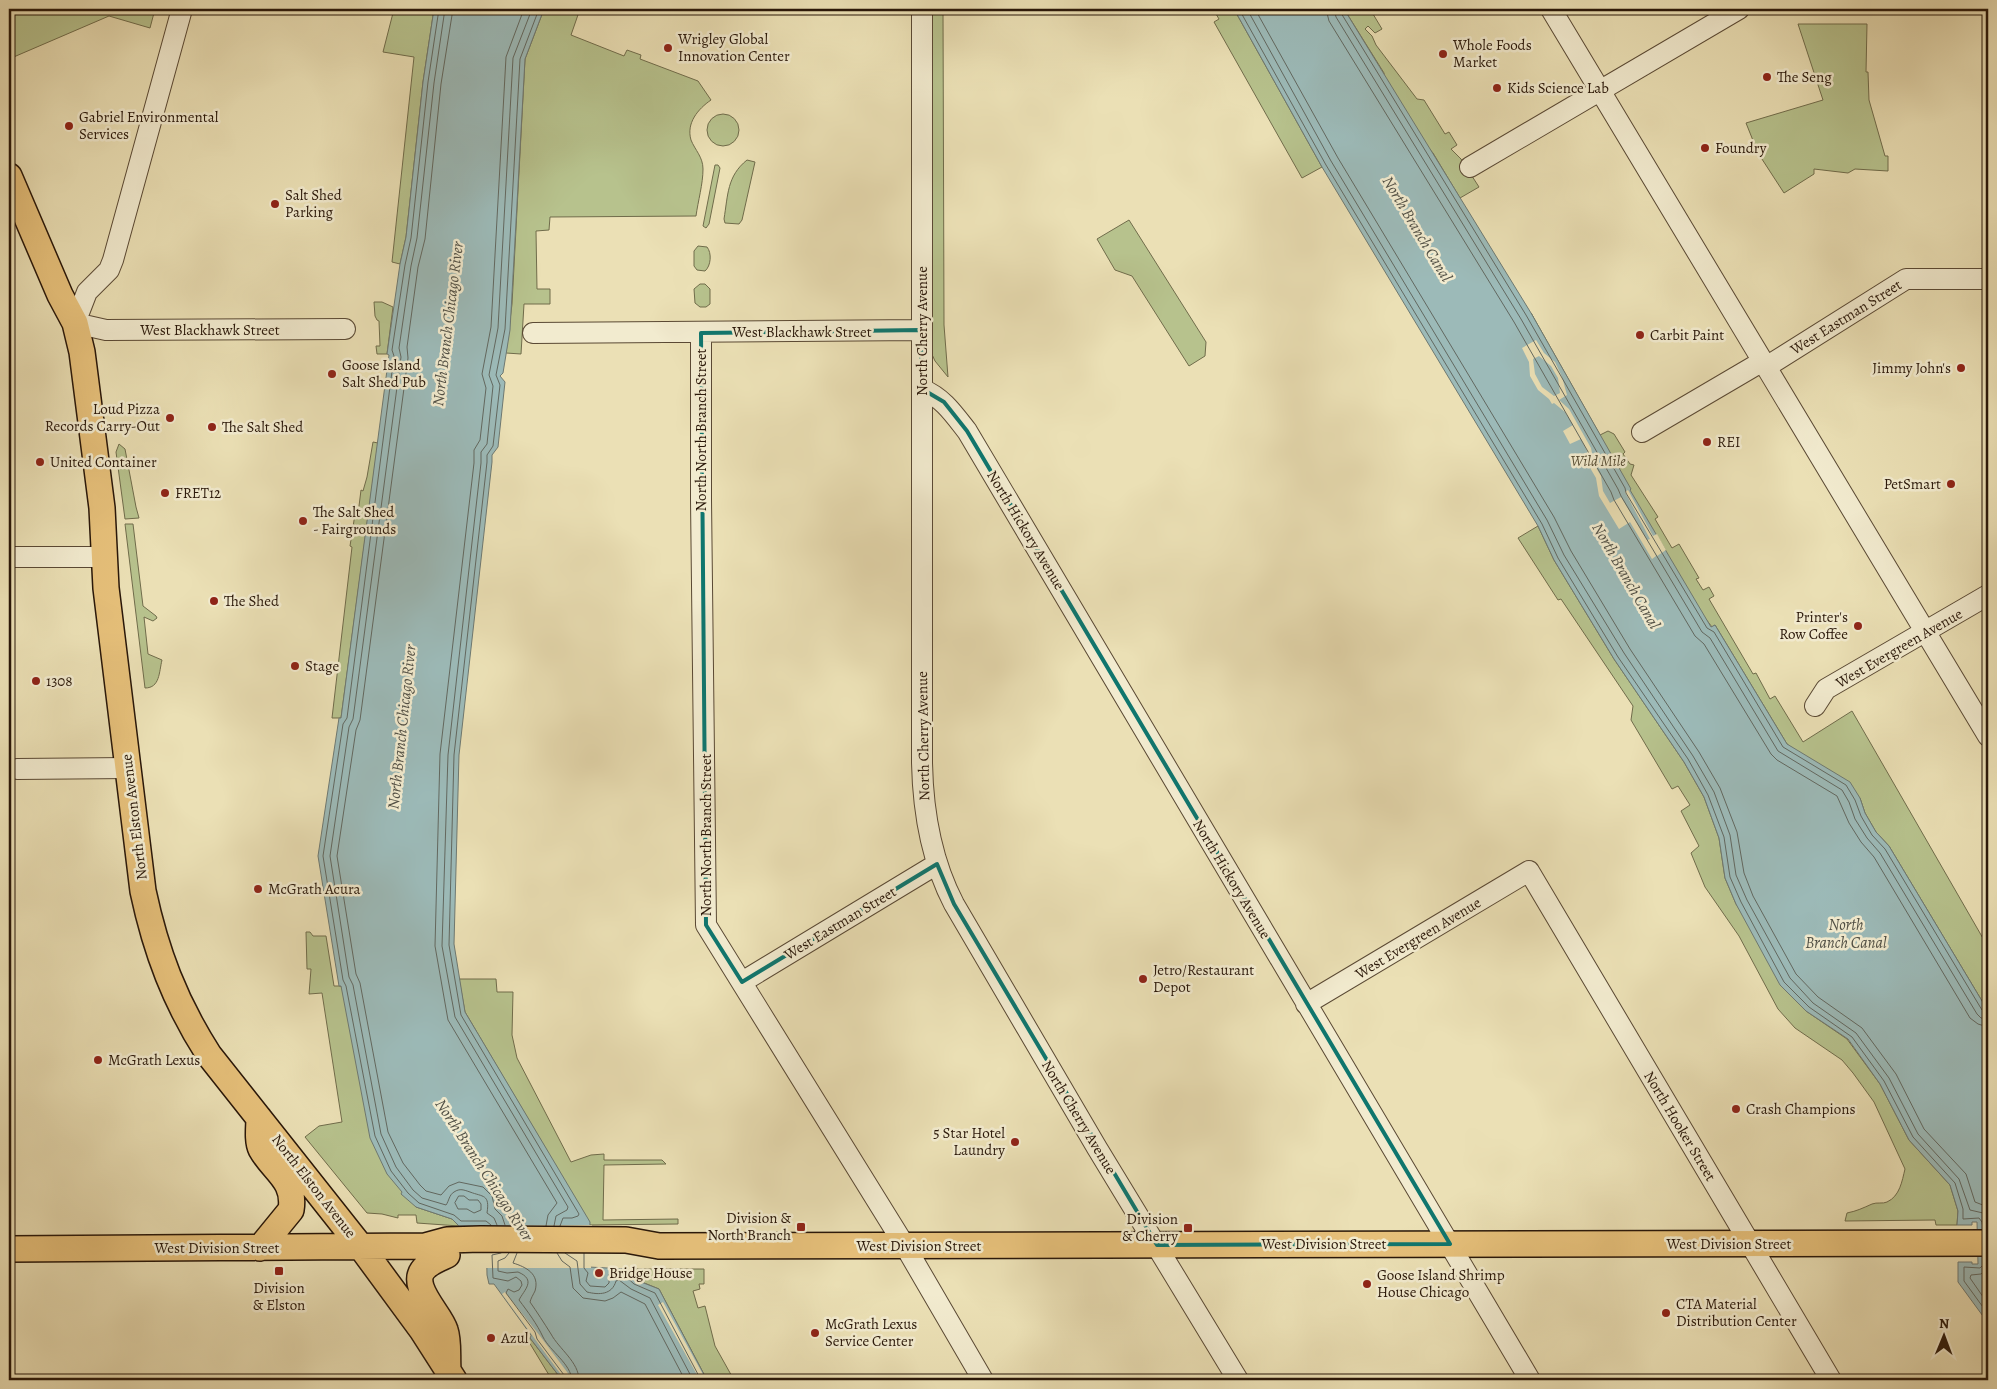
<svg xmlns="http://www.w3.org/2000/svg" width="1997" height="1389" font-family="Alegreya,serif">
<style>
.green{fill:#b7c28d;stroke:#706c4b}
.water{fill:#9cbab8;stroke:#6e7972}
.pier{fill:#ebe0b5;fill-rule:evenodd}
.lines{fill:none;stroke-linecap:round;stroke-linejoin:round}
.shore{stroke:#626860;stroke-width:1}
.minor-casing{stroke:#5a4934;stroke-width:22}
.major-casing{stroke:#291709;stroke-width:28}
.minor{stroke:#f2ebcf;stroke-width:20}
.major{stroke:#e6c07a;stroke-width:25}
.rail{stroke:#291709;stroke-width:4;stroke-dasharray:9 9;stroke-linecap:butt}
.marked{fill:none;stroke:#0f766e;stroke-width:4;stroke-linejoin:round}
.poi-dot{fill:#8f2418;stroke:#f2ebcf;stroke-width:2}
.labels{text-anchor:middle;dominant-baseline:central;stroke-width:5;stroke-linejoin:round;paint-order:stroke}
.poi-label{font-size:15px;fill:#291709;stroke:#f2ebcf;text-anchor:start}
.street-label{font-size:15px;fill:#291709;stroke:#f2ebcf}
.park-label{font-size:15px;font-style:italic;fill:#544a31;stroke:#f2ebcf}
.water-label{font-size:16px;font-style:italic;fill:#515046;stroke:#f2ebcf}
</style>
<rect width="100%" height="100%" fill="#ebe0b5"/>
<filter id="stains"><feTurbulence type="fractalNoise" baseFrequency=".004" numOctaves="4"/><feColorMatrix values="0 0 0 0 .2 0 0 0 0 .09 0 0 0 0 .02 0 0 0 .5 -.17"/></filter>
<radialGradient id="worn" r=".72"><stop offset=".6" stop-color="#630" stop-opacity="0"/><stop offset="1" stop-color="#630" stop-opacity=".3"/></radialGradient>
<!-- green -->
<path class="green" d="M 9,9 L 155,9 L 150,28 L 109,16 L 9,59 Z
M 394,9 L 434,9 L 423,82 L 406,237 L 400,264 L 392,262 L 414,57 L 383,52 Z
M 544,9 L 580,9 L 571,35 L 624,56 L 627,50 L 641,55 L 640,59 L 698,81 L 711,100 C 698,109 686,123 691,140 C 695,150 703,157 703,169 C 703,184 698,201 696,216 L 550,217 L 549,230 L 536,231 L 537,289 L 550,289 L 550,304 L 524,304 L 521,354 L 506,353 L 512,304 L 525,59 Z
M 928,9 L 943,9 L 944,325 L 948,377 L 935,361 L 930,350 Z
M 1213,9 L 1234,9 L 1322,167 L 1302,178 L 1214,22 L 1219,19 Z
M 1344,9 L 1370,9 L 1382,29 L 1375,33 L 1368,26 L 1365,29 L 1372,36 L 1376,45 L 1417,99 L 1424,100 L 1445,134 L 1449,132 L 1457,145 L 1451,149 L 1461,159 L 1479,187 L 1460,198 L 1433,153 L 1385,99 L 1384,73 Z
M 1798,24 L 1867,24 L 1866,72 L 1868,72 L 1869,100 L 1885,156 L 1888,156 L 1888,171 L 1855,169 L 1848,173 L 1814,169 L 1814,174 L 1784,193 L 1758,153 L 1746,123 L 1823,100 Z
M707 130a16 16 0 1 1 32 0a16 16 0 1 1-32 0Z
M 747,160 L 755,162 L 742,220 L 739,224 L 725,223 L 724,219 C 728,195 727,176 747,160 Z
M 715,165 L 718,165 L 720,168 L 709,224 L 706,228 L 703,226 Z
M 1129,220 L 1206,342 L 1205,356 L 1189,366 L 1132,276 L 1115,270 L 1097,239 Z
M 698,246 L 707,247 C 712,253 711,266 705,271 L 697,270 L 694,266 L 694,251 Z
M 700,284 L 705,284 L 710,289 L 710,304 L 706,307 L 700,307 L 695,303 L 694,289 Z
M 374,302 L 382,302 L 393,307 L 387,354 L 377,354 L 376,346 L 380,346 L 379,321 L 377,320 L 375,316 Z
M 1531,313 L 1600,435 L 1608,431 L 1614,434 L 1625,452 L 1623,454 L 1630,464 L 1634,465 L 1631,475 L 1658,517 L 1655,519 L 1672,548 L 1679,544 L 1699,578 L 1696,579 L 1703,590 L 1709,587 L 1714,596 L 1709,599 L 1753,674 L 1756,673 L 1770,699 L 1775,696 L 1803,742 L 1852,711 L 1988,947 L 1988,1011 L 1889,846 L 1876,832 L 1865,813 L 1860,798 L 1787,744 L 1715,625 L 1712,627 L 1657,556 Z
M 373,442 L 378,443 L 341,718 L 332,718 L 352,547 L 350,546 L 355,514 L 358,514 L 361,490 L 363,491 L 367,477 Z
M 119,444 L 125,449 L 136,507 L 139,518 L 125,519 L 116,452 Z
M 125,524 L 133,524 L 143,606 L 156,616 L 157,618 L 153,621 L 144,617 L 148,654 L 162,660 C 159,672 160,688 145,688 Z
M 1538,526 L 1554,560 L 1614,659 L 1684,762 L 1704,797 L 1719,838 L 1725,878 L 1736,904 L 1806,1011 L 1847,1039 L 1880,1084 L 1909,1140 L 1950,1185 L 1958,1211 L 1957,1225 L 1936,1225 L 1935,1220 L 1845,1221 L 1847,1213 C 1857,1211 1863,1208 1872,1204 C 1877,1202 1883,1204 1887,1202 C 1900,1196 1902,1181 1905,1169 L 1874,1102 L 1853,1073 L 1842,1060 L 1795,1028 L 1778,1009 L 1739,936 L 1705,887 L 1691,853 L 1699,846 L 1681,811 L 1690,805 L 1678,786 L 1672,789 L 1631,720 L 1633,706 L 1561,599 L 1558,600 L 1518,538 Z
M 306,932 L 310,932 L 313,936 L 326,936 L 334,986 L 341,986 L 416,1207 L 452,1219 L 459,1226 L 417,1223 L 416,1215 L 398,1215 L 398,1218 L 382,1214 L 367,1213 L 305,1137 L 319,1126 L 342,1122 L 322,993 L 309,994 L 311,969 L 307,969 Z
M 459,979 L 496,979 L 497,992 L 513,992 L 512,1035 L 517,1058 L 571,1162 L 591,1155 L 604,1154 L 604,1160 L 662,1160 L 666,1164 L 604,1165 L 603,1220 L 678,1219 L 678,1224 L 590,1225 L 589,1222 L 465,1012 Z
M 636,1269 L 704,1269 L 704,1284 L 699,1284 L 700,1289 L 693,1291 L 698,1308 L 705,1306 L 715,1346 L 734,1380 L 707,1380 L 659,1289 L 637,1280 Z
M 530,1338 L 562,1380 L 552,1380 L 529,1342 L 528,1339 Z"/>
<!-- water -->
<path class="water" d="M 434,9 L 544,9 L 525,59 L 510,330 L 503,373 L 500,376 L 505,382 L 498,447 L 492,455 L 492,462 L 459,755 L 454,944 L 465,1012 L 590,1222 L 589,1267 L 626,1269 L 636,1280 L 659,1289 L 707,1380 L 562,1380 L 530,1338 L 531,1336 L 531,1335 L 494,1284 L 489,1284 L 487,1275 L 486,1226 L 459,1226 L 452,1219 L 416,1207 L 401,1194 L 402,1192 L 387,1174 L 370,1138 L 341,986 L 339,986 L 318,856 L 339,718 L 341,718 L 389,355 L 387,354 L 400,264 L 406,237 L 423,82 Z
M 1234,9 L 1344,9 L 1531,313 L 1631,489 L 1630,490 L 1711,627 L 1715,625 L 1787,744 L 1850,782 L 1860,798 L 1865,813 L 1876,832 L 1889,846 L 1988,1011 L 1988,1323 L 1958,1282 L 1958,1262 L 1972,1262 L 1972,1264 L 1978,1264 L 1977,1222 L 1972,1222 L 1972,1225 L 1957,1225 L 1958,1211 L 1950,1185 L 1909,1140 L 1880,1084 L 1848,1039 L 1806,1011 L 1780,985 L 1736,904 L 1725,878 L 1719,838 L 1704,797 L 1684,762 L 1614,659 L 1554,560 L 1538,526 L 1322,167 Z"/>
<!-- pier -->
<path class="pier" d="M 1536,340 L 1544,353 L 1555,362 L 1562,377 L 1567,395 L 1559,400 L 1569,409 L 1591,448 L 1594,464 L 1601,476 L 1603,491 L 1610,503 L 1621,497 L 1647,540 L 1650,539 L 1625,492 L 1628,490 L 1653,536 L 1657,534 L 1666,550 L 1657,556 L 1655,553 L 1656,556 L 1652,559 L 1630,522 L 1619,529 L 1599,496 L 1596,478 L 1589,466 L 1587,451 L 1581,439 L 1570,444 L 1563,431 L 1573,425 L 1565,412 L 1554,403 L 1552,404 L 1549,399 L 1538,390 L 1530,376 L 1529,362 L 1522,348 ZM 1539,356 L 1551,366 L 1558,378 L 1560,393 L 1554,396 L 1542,387 L 1535,374 L 1533,359 Z
M 592,1225 L 591,1268 L 484,1268 L 484,1228 L 481,1228 L 480,1226 Z
M 505,1292 L 540,1336 L 573,1380 L 565,1380 L 502,1294 Z
M 663,1302 L 706,1380 L 700,1380 L 658,1305 Z"/>
<g class="lines">
<!-- shore -->
<path class="shore" d="M 439,9 L 428,82 L 411,238 L 405,265 L 392,350 L 394,356 L 347,718 L 343,724 L 323,856 L 343,980 L 346,986 L 375,1136 L 391,1171 L 408,1193 L 419,1203 L 454,1215 L 461,1221 L 486,1221 L 491,1225
M 445,9 L 434,83 L 417,238 L 411,266 L 399,348 L 401,357 L 353,719 L 349,727 L 330,856 L 349,977 L 353,985 L 381,1134 L 396,1167 L 413,1190 L 422,1198 L 446,1205 C 449,1201 449,1195 454,1192 C 460,1188 464,1190 470,1192 C 483,1197 490,1194 487,1213 L 494,1218 L 497,1225
M 453,9 L 441,84 L 425,239 L 418,267 L 407,347 L 408,358 L 360,720 L 356,730 L 337,856 L 356,974 L 360,983 L 388,1132 L 403,1163 L 420,1185 L 426,1191 L 441,1195 L 449,1186 L 459,1182 L 483,1187 L 492,1196 L 495,1209 L 502,1216 L 505,1225
M 524,9 L 506,57 L 491,327 L 482,374 L 486,388 L 480,440 L 474,450 L 474,463 L 440,754 L 435,946 L 448,1020 L 557,1203 L 548,1215 L 546,1226
M 532,9 L 513,58 L 498,328 L 489,375 L 493,386 L 487,444 L 481,452 L 481,463 L 448,755 L 442,946 L 455,1017 L 568,1207 L 567,1210 L 556,1216 L 554,1226
M 539,9 L 520,59 L 505,329 L 496,375 L 500,385 L 493,446 L 487,455 L 487,462 L 454,755 L 449,945 L 461,1015 L 579,1214 L 578,1216 L 572,1218 L 563,1218 L 560,1226
M 1239,9 L 1326,165 L 1542,524 L 1558,558 L 1618,657 L 1688,759 L 1708,795 L 1724,837 L 1730,877 L 1741,902 L 1784,982 L 1809,1007 L 1852,1037 L 1884,1081 L 1913,1137 L 1955,1183 L 1963,1209 L 1963,1219 L 1979,1218 L 1982,1222 L 1983,1229
M 1247,9 L 1331,161 L 1547,520 L 1564,555 L 1624,653 L 1693,756 L 1714,792 L 1730,835 L 1736,875 L 1747,900 L 1790,978 L 1813,1003 L 1856,1033 L 1889,1078 L 1918,1134 L 1959,1179 L 1970,1210 L 1983,1213 L 1988,1220
M 1255,9 L 1338,158 L 1554,517 L 1571,551 L 1630,649 L 1699,752 L 1720,788 L 1737,832 L 1744,873 L 1753,896 L 1796,974 L 1818,997 L 1862,1028 L 1896,1074 L 1924,1129 L 1966,1174 L 1975,1202 L 1988,1207
M 1326,9 L 1329,21 L 1514,322 L 1611,492 L 1614,500 L 1695,636 L 1704,644 L 1771,754 L 1777,760 L 1837,796 L 1849,823 L 1861,842 L 1874,857 L 1970,1018 L 1978,1024 L 1988,1027
M 1334,9 L 1336,17 L 1521,319 L 1618,489 L 1621,496 L 1702,632 L 1710,638 L 1778,751 L 1842,790 L 1849,802 L 1855,819 L 1867,838 L 1880,853 L 1977,1014 L 1981,1018 L 1988,1019
M 1340,9 L 1341,13 L 1526,315 L 1625,488 L 1626,493 L 1707,628 L 1714,632 L 1783,747 L 1846,785 L 1855,800 L 1861,816 L 1872,835 L 1885,849 L 1982,1010 L 1988,1013
M 459,1196 L 464,1196 L 469,1200 L 478,1200 L 481,1204 L 481,1210 L 474,1213 L 467,1209 L 458,1209 L 455,1203 Z
M 501,1253 L 492,1255 L 493,1278 L 508,1281 L 516,1277 L 521,1281 L 522,1285 L 519,1290 L 514,1292 L 508,1289 L 506,1293 L 535,1332 L 537,1339 L 564,1375 L 565,1380
M 509,1253 L 505,1258 L 498,1261 L 498,1271 L 507,1273 L 518,1272 C 537,1280 524,1290 519,1300 C 528,1312 537,1324 543,1337 C 550,1351 571,1364 572,1380
M 517,1253 L 513,1263 C 526,1267 540,1274 535,1291 C 533,1295 531,1298 530,1302 C 537,1312 544,1323 551,1334 C 559,1349 579,1362 579,1380
M 557,1253 L 562,1261 L 570,1267 L 573,1288 L 583,1298 L 605,1301 L 613,1298 L 621,1292 L 645,1304 L 685,1380
M 565,1253 L 577,1261 L 580,1284 L 587,1292 C 599,1295 612,1295 616,1281 L 619,1280 L 631,1289 L 650,1298 L 693,1380
M 584,1253 L 584,1268 L 588,1273 L 586,1281 L 590,1286 L 605,1287 L 609,1283 L 609,1274 L 622,1273 L 634,1284 L 655,1293 L 701,1380
M 1983,1257 L 1983,1265 L 1980,1268 L 1964,1267 L 1964,1281 L 1988,1314
M 1988,1268 L 1981,1274 L 1971,1275 L 1970,1278 L 1988,1304"/>
<!-- minor casing -->
<g class="minor-casing">
<path id="minor" d="M 182,9 L 113,260 L 109,270 L 87,292 L 75,323 L 106,330 L 345,329
M 922,9 L 922,763 C 923,812 931,860 954,904 L 1097,1148 L 1238,1380
M 1551,9 L 1988,736
M 1470,167 L 1739,9
M 533,333 L 921,330
M 701,333 L 701,500 L 706,925 L 905,1246 L 983,1380
M 1766,367 L 1906,279 L 1988,279
M 922,389 C 943,398 953,413 967,431 L 1530,1380
M 1642,432 L 1763,361
M 9,557 L 104,557
M 1815,706 L 1826,689 L 1988,595
M 17,769 L 128,768
M 742,982 L 937,864
M 1306,1004 L 1529,871 L 1831,1380"/>
</g>
<!-- major casing -->
<g class="major-casing">
<path id="major" d="M 9,176 L 60,295 L 75,323 L 82,352 L 102,508 L 106,588 L 143,891 C 156,952 175,1002 209,1055 L 361,1247 L 422,1330 L 454,1380
M 259,1118 C 259,1126 257,1141 261,1149 C 273,1171 296,1180 291,1210 L 260,1248
M 9,1249 L 425,1246 L 447,1240 L 481,1239 L 626,1240 L 659,1246 L 1988,1243
M 447,1255 C 441,1258 433,1261 427,1266 C 405,1283 440,1313 445,1330 C 449,1342 447,1356 448,1369"/>
</g>
<!-- minor -->
<use href="#minor" class="minor"/>
<!-- major -->
<use href="#major" class="major"/>
<!-- rail -->
<path class="rail" d="M 10,1211 L 11,1284
M 9,1358 L 11,1380"/>
</g>
<!-- marked area -->
<path class="marked" d="M 921,330 L 922,389 L 944,402 L 967,431 L 1450,1244 L 1157,1245 L 954,904 L 937,864 L 742,982 L 706,925 L 701,333 Z"/>
<!-- markers -->
<g class="poi-dot">
<circle cx="668" cy="48" r="5"/>
<circle cx="1443" cy="54" r="5"/>
<circle cx="1767" cy="77" r="5"/>
<circle cx="1497" cy="88" r="5"/>
<circle cx="69" cy="126" r="5"/>
<circle cx="1705" cy="148" r="5"/>
<circle cx="275" cy="204" r="5"/>
<circle cx="1640" cy="335" r="5"/>
<circle cx="1961" cy="368" r="5"/>
<circle cx="332" cy="374" r="5"/>
<circle cx="170" cy="418" r="5"/>
<circle cx="212" cy="427" r="5"/>
<circle cx="1707" cy="442" r="5"/>
<circle cx="40" cy="462" r="5"/>
<circle cx="1951" cy="484" r="5"/>
<circle cx="165" cy="493" r="5"/>
<circle cx="303" cy="521" r="5"/>
<circle cx="214" cy="601" r="5"/>
<circle cx="1858" cy="626" r="5"/>
<circle cx="295" cy="666" r="5"/>
<circle cx="36" cy="681" r="5"/>
<circle cx="258" cy="889" r="5"/>
<circle cx="1143" cy="979" r="5"/>
<circle cx="98" cy="1060" r="5"/>
<circle cx="1736" cy="1109" r="5"/>
<circle cx="1015" cy="1142" r="5"/>
<rect x="796" y="1222" width="10" height="10" rx="2.5"/>
<rect x="1183" y="1223" width="10" height="10" rx="2.5"/>
<rect x="274" y="1266" width="10" height="10" rx="2.5"/>
<circle cx="599" cy="1273" r="5"/>
<circle cx="1367" cy="1284" r="5"/>
<circle cx="1666" cy="1313" r="5"/>
<circle cx="815" cy="1333" r="5"/>
<circle cx="491" cy="1338" r="5"/>
</g>
<g class="labels">
<!-- poi labels -->
<g class="poi-label">
<text x="678" y="39">Wrigley Global<tspan x="678" dy="17">Innovation Center</tspan></text>
<text x="1453" y="45">Whole Foods<tspan x="1453" dy="17">Market</tspan></text>
<text x="1777" y="77">The Seng</text>
<text x="1507" y="88">Kids Science Lab</text>
<text x="79" y="117">Gabriel Environmental<tspan x="79" dy="17">Services</tspan></text>
<text x="1715" y="148">Foundry</text>
<text x="285" y="195">Salt Shed<tspan x="285" dy="17">Parking</tspan></text>
<text x="1650" y="335">Carbit Paint</text>
<text x="342" y="365">Goose Island<tspan x="342" dy="17">Salt Shed Pub</tspan></text>
<text x="1951" y="368" text-anchor="end">Jimmy John's</text>
<text x="160" y="409" text-anchor="end">Loud Pizza<tspan x="160" dy="17">Records Carry-Out</tspan></text>
<text x="222" y="427">The Salt Shed</text>
<text x="1717" y="442">REI</text>
<text x="50" y="462">United Container</text>
<text x="1941" y="484" text-anchor="end">PetSmart</text>
<text x="175" y="493">FRET12</text>
<text x="313" y="512">The Salt Shed<tspan x="313" dy="17">- Fairgrounds</tspan></text>
<text x="224" y="601">The Shed</text>
<text x="1848" y="617" text-anchor="end">Printer's<tspan x="1848" dy="17">Row Coffee</tspan></text>
<text x="305" y="666">Stage</text>
<text x="46" y="681">1308</text>
<text x="268" y="889">McGrath Acura</text>
<text x="1153" y="970">Jetro/Restaurant<tspan x="1153" dy="17">Depot</tspan></text>
<text x="108" y="1060">McGrath Lexus</text>
<text x="1746" y="1109">Crash Champions</text>
<text x="1005" y="1133" text-anchor="end">5 Star Hotel<tspan x="1005" dy="17">Laundry</tspan></text>
<text x="791" y="1218" text-anchor="end">Division &amp;<tspan x="791" dy="17">North Branch</tspan></text>
<text x="1178" y="1219" text-anchor="end">Division<tspan x="1178" dy="17">&amp; Cherry</tspan></text>
<text x="609" y="1273">Bridge House</text>
<text x="1377" y="1275">Goose Island Shrimp<tspan x="1377" dy="17">House Chicago</tspan></text>
<text x="279" y="1288" text-anchor="middle">Division<tspan x="279" dy="17">&amp; Elston</tspan></text>
<text x="1676" y="1304">CTA Material<tspan x="1676" dy="17">Distribution Center</tspan></text>
<text x="825" y="1324">McGrath Lexus<tspan x="825" dy="17">Service Center</tspan></text>
<text x="501" y="1338">Azul</text>
</g>
<!-- street labels -->
<g class="street-label">
<text transform="translate(1846 317) rotate(-32)">West Eastman Street</text>
<text x="210" y="330">West Blackhawk Street</text>
<text transform="translate(922 331) rotate(-90)">North Cherry Avenue</text>
<text x="802" y="332">West Blackhawk Street</text>
<text transform="translate(701 430) rotate(-90)">North North Branch Street</text>
<text transform="translate(1026 530) rotate(59)">North Hickory Avenue</text>
<text transform="translate(1899 648) rotate(-30)">West Evergreen Avenue</text>
<text transform="translate(923 736) rotate(-91)">North Cherry Avenue</text>
<text transform="translate(134 817) rotate(-97)">North Elston Avenue</text>
<text transform="translate(706 835) rotate(-90)">North North Branch Street</text>
<text transform="translate(1232 879) rotate(59)">North Hickory Avenue</text>
<text transform="translate(840 923) rotate(-31)">West Eastman Street</text>
<text transform="translate(1418 938) rotate(-31)">West Evergreen Avenue</text>
<text transform="translate(1079 1117) rotate(59)">North Cherry Avenue</text>
<text transform="translate(1680 1126) rotate(59)">North Hooker Street</text>
<text transform="translate(314 1186) rotate(52)">North Elston Avenue</text>
<text x="1324" y="1244">West Division Street</text>
<text x="1729" y="1244">West Division Street</text>
<text x="919" y="1246">West Division Street</text>
<text x="217" y="1248">West Division Street</text>
</g>
<!-- park labels -->
<g class="park-label">
<text x="1598" y="461">Wild Mile</text>
</g>
<!-- water labels -->
<g class="water-label">
<text transform="translate(1417 229) rotate(59)">North Branch Canal</text>
<text transform="translate(448 324) rotate(-83)">North Branch Chicago River</text>
<text transform="translate(1626 576) rotate(60)">North Branch Canal</text>
<text transform="translate(402 727) rotate(-84)">North Branch Chicago River</text>
<text x="1846" y="925">North<tspan x="1846" dy="18">Branch Canal</tspan></text>
<text transform="translate(484 1170) rotate(57)">North Branch Chicago River</text>
</g>
</g>
<!-- margin -->
<rect width="1997" height="1389" fill="none" stroke="#ebe0b5" stroke-width="30"/>
<rect x="10" y="10" width="1977" height="1369" fill="none" stroke="#291709" stroke-width="2.5"/>
<rect x="15" y="15" width="1967" height="1359" fill="none" stroke="#291709"/>
<!-- north arrow -->
<g transform="translate(1944 1336) rotate(1)" stroke="#f2ebcf" stroke-width="4" paint-order="stroke">
<path d="M0-4L9 19L0 12L-9 19Z" fill="#291709"/>
<text y="-8" font-size="14" font-weight="bold" text-anchor="middle" fill="#291709">N</text>
</g>
<rect width="100%" height="100%" filter="url(#stains)"/>
<rect width="100%" height="100%" fill="url(#worn)"/>
</svg>
